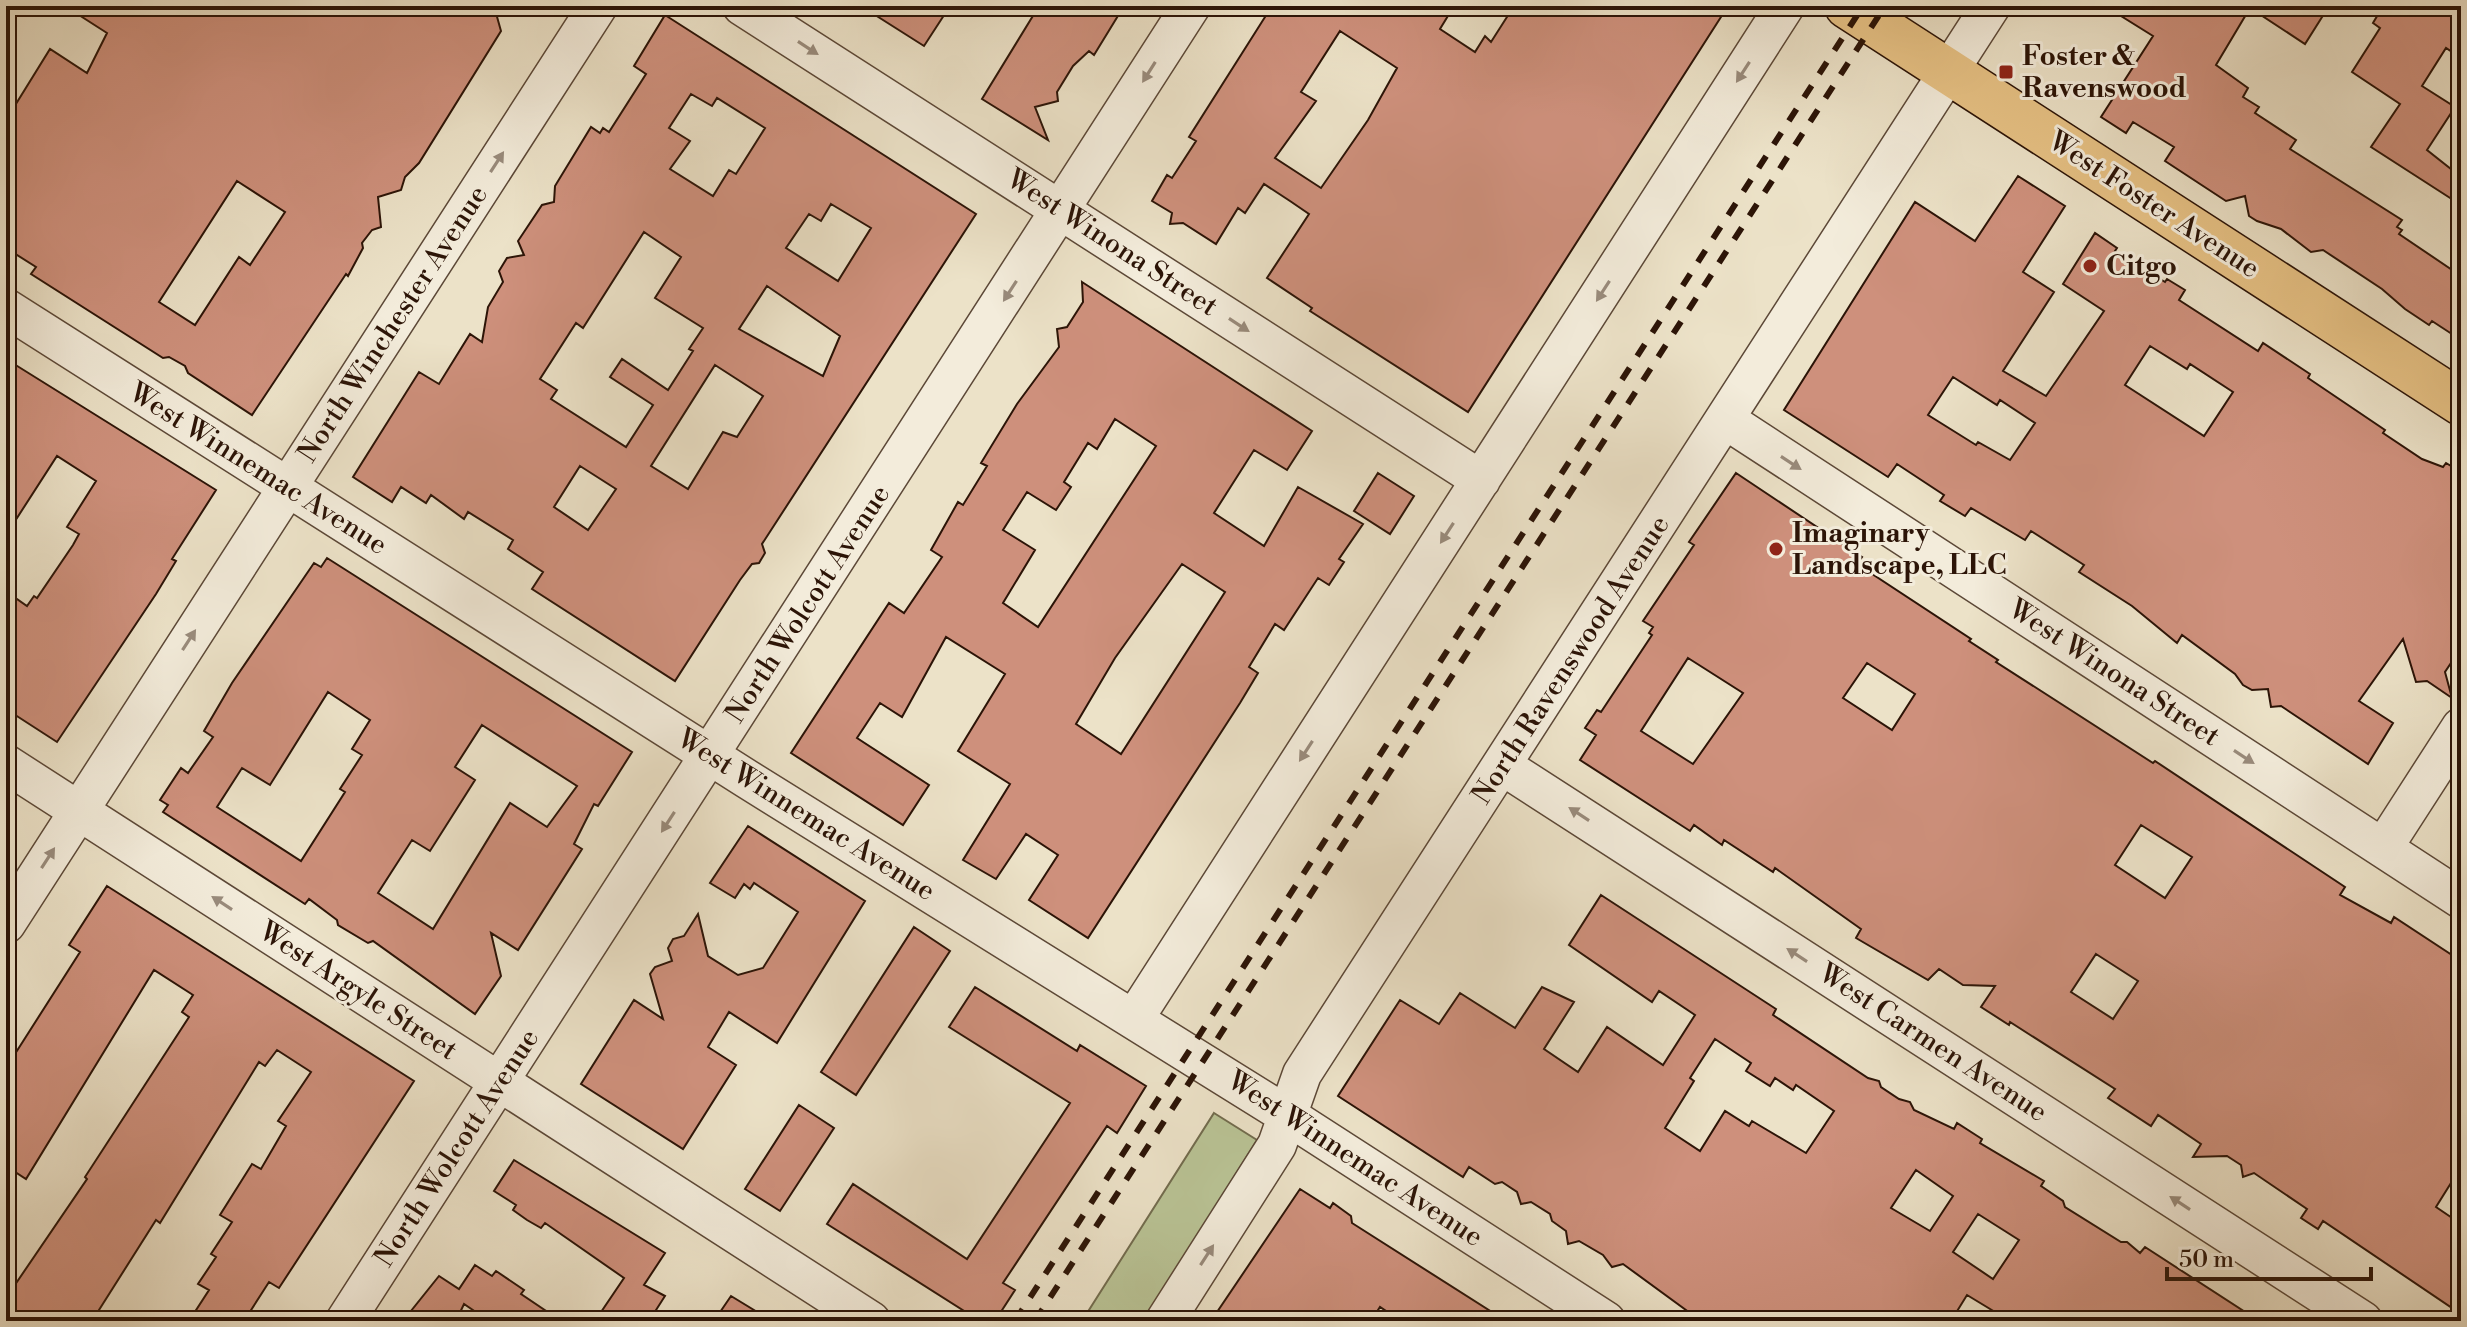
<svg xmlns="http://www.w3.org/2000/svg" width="2467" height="1327" font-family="'Libre Bodoni',serif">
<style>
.green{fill:#b9c395;stroke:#726c4e;stroke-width:2}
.building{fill:#ce907c;stroke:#2c1407;stroke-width:2;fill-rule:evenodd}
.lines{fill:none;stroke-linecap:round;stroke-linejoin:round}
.minor-casing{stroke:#5c4837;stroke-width:41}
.major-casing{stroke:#2c1407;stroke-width:47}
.minor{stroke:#f3ecdb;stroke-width:38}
.major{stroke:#e6c184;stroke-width:44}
.rail{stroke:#2c1407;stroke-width:6;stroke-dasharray:14 14;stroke-linecap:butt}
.oneway{fill:#998b7c}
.poi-dot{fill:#8f2418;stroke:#f3ecdb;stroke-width:3}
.labels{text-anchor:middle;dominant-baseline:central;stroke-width:6;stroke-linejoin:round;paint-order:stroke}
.poi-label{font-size:28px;font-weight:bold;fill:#2c1407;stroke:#f3ecdb;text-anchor:start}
.street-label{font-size:28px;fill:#2c1407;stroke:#f3ecdb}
</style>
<rect width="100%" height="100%" fill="#ece2c8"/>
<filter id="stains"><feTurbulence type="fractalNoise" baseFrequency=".0025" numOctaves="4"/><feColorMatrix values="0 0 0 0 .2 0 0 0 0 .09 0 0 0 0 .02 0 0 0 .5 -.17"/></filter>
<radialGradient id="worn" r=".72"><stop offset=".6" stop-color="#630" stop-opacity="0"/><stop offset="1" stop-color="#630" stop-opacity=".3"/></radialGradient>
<!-- green -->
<path class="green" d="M 1214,1113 L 1257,1140 L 1145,1321 L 1082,1321 Z"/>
<!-- building -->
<path class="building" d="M 65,6 L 494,6 L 501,31 L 419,163 L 405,177 L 401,190 L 378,197 L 381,227 L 372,230 L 362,243 L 363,248 L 348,276 L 346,274 L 252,415 L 188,373 L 185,366 L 169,357 L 163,358 L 31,274 L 36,267 L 6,248 L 6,120 L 50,49 L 87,73 L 107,33 ZM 237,181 L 285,212 L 250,265 L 239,257 L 195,325 L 159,302 Z
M 861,6 L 950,6 L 924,46 Z
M 1039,6 L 1124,6 L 1094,55 L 1089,51 L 1073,66 L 1057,92 L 1058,101 L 1035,107 L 1048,140 L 982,99 Z
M 1272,6 L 1454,6 L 1440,29 L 1475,52 L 1485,36 L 1491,42 L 1514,6 L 1728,6 L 1468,412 L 1310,311 L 1312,308 L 1267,278 L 1309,214 L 1290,201 L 1264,184 L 1245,213 L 1238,208 L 1216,244 L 1183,223 L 1170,224 L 1172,213 L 1152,201 L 1167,175 L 1172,178 L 1196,141 L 1189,137 ZM 1340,31 L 1397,68 L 1368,120 L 1321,188 L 1275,158 L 1316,101 L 1301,92 Z
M 2105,6 L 2329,6 L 2305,44 L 2250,8 L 2216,65 L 2248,88 L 2243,97 L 2259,107 L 2255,113 L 2296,140 L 2290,149 L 2402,220 L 2397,227 L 2402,230 L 2399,234 L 2461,276 L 2461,340 L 2432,321 L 2429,325 L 2405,309 L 2382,289 L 2323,250 L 2311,252 L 2281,229 L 2257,221 L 2249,216 L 2245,196 L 2226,201 L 2165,161 L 2174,147 L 2133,122 L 2126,133 L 2101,117 L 2153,36 Z
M 2383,6 L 2461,6 L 2461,58 L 2446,48 L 2422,86 L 2455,107 L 2427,150 L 2461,177 L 2461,205 L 2371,147 L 2400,104 L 2352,72 L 2380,28 L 2373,23 Z
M 665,15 L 976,214 L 762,544 L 765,553 L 759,563 L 752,564 L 740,580 L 675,681 L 532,589 L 543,572 L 508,549 L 513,540 L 468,512 L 464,519 L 431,495 L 426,503 L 401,487 L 392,502 L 353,477 L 419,372 L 439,384 L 470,334 L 482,342 L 488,307 L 503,282 L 499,271 L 507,258 L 524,255 L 518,241 L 542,205 L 554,202 L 555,186 L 591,127 L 600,133 L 603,128 L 609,132 L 646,74 L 634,66 ZM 691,94 L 712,106 L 717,98 L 765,128 L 736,174 L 729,170 L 713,196 L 670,169 L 690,141 L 669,128 ZM 831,204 L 871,228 L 838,281 L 786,248 L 809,214 L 821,221 ZM 644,232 L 681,257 L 655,298 L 703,328 L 689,349 L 693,351 L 668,390 L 622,359 L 610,377 L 653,405 L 626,447 L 551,399 L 557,390 L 540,379 L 576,323 L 583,328 ZM 767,286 L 840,336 L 823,376 L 739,329 ZM 715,365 L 763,396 L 737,437 L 723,432 L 688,489 L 651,466 ZM 580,466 L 616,489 L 588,530 L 554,507 Z
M 2018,176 L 2065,206 L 2023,272 L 2054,292 L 2003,371 L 2046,396 L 2074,355 L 2104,311 L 2063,284 L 2095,233 L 2117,248 L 2115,251 L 2165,282 L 2167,279 L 2185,290 L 2179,300 L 2258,351 L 2263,343 L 2310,374 L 2308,378 L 2385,430 L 2383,433 L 2422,459 L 2443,467 L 2446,463 L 2461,472 L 2461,648 L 2445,672 L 2452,698 L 2427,681 L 2416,682 L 2403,639 L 2359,701 L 2393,723 L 2368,764 L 2281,706 L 2271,707 L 2268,689 L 2252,690 L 2243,685 L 2235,674 L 2182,635 L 2177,643 L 2132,606 L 2079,572 L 2084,565 L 2031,531 L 2025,540 L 1971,508 L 1965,516 L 1940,501 L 1944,495 L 1897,464 L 1888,477 L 1784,410 L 1915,202 L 1975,241 ZM 2150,346 L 2187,369 L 2190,364 L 2233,392 L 2204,436 L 2125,385 ZM 1953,377 L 1997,405 L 2000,400 L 2035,423 L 2010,460 L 1978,442 L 1976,445 L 1928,415 Z
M 1082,282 L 1312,431 L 1287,470 L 1254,450 L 1214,513 L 1264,546 L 1298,487 L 1363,524 L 1339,559 L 1344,562 L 1329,585 L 1318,578 L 1284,630 L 1275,624 L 1249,667 L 1258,673 L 1240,703 L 1088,938 L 1029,900 L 1058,855 L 1026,834 L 996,879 L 963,860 L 1010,784 L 958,751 L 1005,674 L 946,637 L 902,717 L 880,703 L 857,738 L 929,785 L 903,825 L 791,753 L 889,603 L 904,613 L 942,557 L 931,550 L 958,502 L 963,505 L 987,466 L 981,463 L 1017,404 L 1059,347 L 1057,329 L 1067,327 L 1083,302 ZM 1115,419 L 1156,446 L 1038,627 L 1003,603 L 1035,550 L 1003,530 L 1027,492 L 1056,510 L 1071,487 L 1064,482 L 1088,443 L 1097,449 ZM 1182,564 L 1225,592 L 1121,754 L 1076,724 L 1115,658 Z
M 6,359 L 216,490 L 172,559 L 176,561 L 156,594 L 57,742 L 6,709 L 6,611 L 14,597 L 27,606 L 34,596 L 37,598 L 73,545 L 79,534 L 67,527 L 96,481 L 57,456 L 6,535 Z
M 1378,473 L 1414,496 L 1390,534 L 1354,511 Z
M 1736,473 L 1862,557 L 1857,564 L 1971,639 L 1969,641 L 1998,660 L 1996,662 L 2153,763 L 2155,761 L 2345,887 L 2340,895 L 2391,923 L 2394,917 L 2461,961 L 2461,1167 L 2436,1207 L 2461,1224 L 2461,1314 L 2323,1221 L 2318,1229 L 2301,1218 L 2307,1209 L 2254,1173 L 2243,1177 L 2241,1165 L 2227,1156 L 2193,1157 L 2201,1144 L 2158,1115 L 2151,1126 L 2108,1098 L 2115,1089 L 2010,1022 L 2009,1025 L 1981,1007 L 1995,986 L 1963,985 L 1939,969 L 1928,980 L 1856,938 L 1861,929 L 1775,868 L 1773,872 L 1724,840 L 1722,845 L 1694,825 L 1690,831 L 1580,760 L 1596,735 L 1585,728 L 1597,710 L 1601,712 L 1652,635 L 1649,633 L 1653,627 L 1643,621 L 1694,545 L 1689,542 ZM 1688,658 L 1743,693 L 1693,764 L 1641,731 ZM 1867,663 L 1915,694 L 1892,730 L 1843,698 ZM 2141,825 L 2192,857 L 2165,898 L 2115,865 ZM 2096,954 L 2138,981 L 2113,1019 L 2071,992 Z
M 327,558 L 632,752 L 598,806 L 594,804 L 574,844 L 582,849 L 518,950 L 491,933 L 501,976 L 475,1014 L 373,941 L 368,943 L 338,925 L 337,920 L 309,899 L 305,904 L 163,812 L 168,805 L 160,800 L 181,768 L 188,773 L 213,737 L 204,731 L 232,683 L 314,563 L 321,567 ZM 328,692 L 370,720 L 352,749 L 362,755 L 340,789 L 345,792 L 301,861 L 217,807 L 242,768 L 270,785 ZM 482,725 L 577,786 L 547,827 L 510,803 L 433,929 L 378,893 L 412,840 L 430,851 L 475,780 L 455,767 Z
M 748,826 L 865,901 L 777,1043 L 729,1012 L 708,1047 L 736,1065 L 683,1149 L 581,1084 L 634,1000 L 663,1019 L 650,974 L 655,967 L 672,961 L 668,948 L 673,939 L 684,936 L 698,914 L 708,956 L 738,975 L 763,968 L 798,912 L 754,883 L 750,889 L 744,884 L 735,898 L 710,883 Z
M 107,886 L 414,1081 L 279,1288 L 269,1282 L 244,1321 L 189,1321 L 209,1290 L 198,1284 L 216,1257 L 211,1254 L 232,1222 L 220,1215 L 252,1164 L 261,1169 L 286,1126 L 278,1121 L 311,1072 L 277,1050 L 265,1066 L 259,1062 L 160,1223 L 156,1220 L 92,1321 L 6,1321 L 6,1298 L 87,1179 L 85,1177 L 189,1017 L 182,1012 L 193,995 L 154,970 L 26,1179 L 6,1166 L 6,1068 L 80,952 L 69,945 Z
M 1601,895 L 1776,1009 L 1773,1015 L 1868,1078 L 1879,1081 L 1881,1087 L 1899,1099 L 1910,1102 L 1914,1110 L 1954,1129 L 1957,1123 L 1982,1139 L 1980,1143 L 2044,1181 L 2041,1186 L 2063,1201 L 2065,1207 L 2121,1242 L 2127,1242 L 2140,1253 L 2145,1247 L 2259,1321 L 2010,1321 L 1967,1295 L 1951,1321 L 1701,1321 L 1623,1264 L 1612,1267 L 1603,1255 L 1579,1241 L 1568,1244 L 1566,1231 L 1552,1221 L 1550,1214 L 1531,1202 L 1521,1204 L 1517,1192 L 1502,1182 L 1495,1184 L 1469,1167 L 1463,1177 L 1338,1096 L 1400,1000 L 1439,1024 L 1460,993 L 1515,1028 L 1542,987 L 1574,1002 L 1544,1049 L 1578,1072 L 1607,1027 L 1663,1065 L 1695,1015 L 1659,991 L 1652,1002 L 1569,945 ZM 1715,1039 L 1751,1063 L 1746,1071 L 1770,1086 L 1775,1078 L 1793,1090 L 1796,1085 L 1834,1111 L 1806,1153 L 1752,1121 L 1749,1126 L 1725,1111 L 1700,1151 L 1665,1128 L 1694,1081 L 1690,1078 ZM 1916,1170 L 1953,1196 L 1930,1231 L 1891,1208 ZM 1978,1214 L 2019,1240 L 1993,1279 L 1953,1252 Z
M 914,927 L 950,951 L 856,1095 L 821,1072 Z
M 975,987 L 1077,1051 L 1080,1045 L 1146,1086 L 1117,1133 L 1107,1126 L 1003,1283 L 1015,1290 L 995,1321 L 980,1321 L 827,1224 L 853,1184 L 967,1259 L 1070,1103 L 949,1027 Z
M 799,1105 L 834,1128 L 780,1211 L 745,1189 Z
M 514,1160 L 665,1253 L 644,1285 L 665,1296 L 649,1321 L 595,1321 L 624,1278 L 545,1223 L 541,1228 L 527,1220 L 513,1210 L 516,1205 L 494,1191 Z
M 1300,1189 L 1330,1208 L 1333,1203 L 1351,1216 L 1352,1223 L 1506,1321 L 1401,1321 L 1380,1307 L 1371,1321 L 1211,1321 Z
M 475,1265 L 492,1276 L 496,1271 L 524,1290 L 521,1294 L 561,1321 L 489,1321 L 464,1304 L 456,1321 L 403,1321 L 439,1276 L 459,1289 Z
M 731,1296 L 772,1321 L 714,1321 Z"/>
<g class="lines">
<!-- minor casing -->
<g class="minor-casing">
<path id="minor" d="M 742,6 L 1481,480
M 6,308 L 747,779 L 1285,1114 L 1606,1321
M 1726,420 L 2461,899
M 6,764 L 871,1321
M 1503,766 L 2363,1321
M 2383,848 L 2461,727
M 6,924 L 598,6
M 1134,1019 L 1785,6
M 345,1321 L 1191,6
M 1165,1321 L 1277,1145 L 1302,1074 L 1991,6"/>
</g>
<!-- major casing -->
<g class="major-casing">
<path id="major" d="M 1847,6 L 2461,403"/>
</g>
<!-- minor -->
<use href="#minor" class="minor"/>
<!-- major -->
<use href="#major" class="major"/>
<!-- rail -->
<path class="rail" d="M 1015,1321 L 1863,6
M 1035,1321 L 1885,6"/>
</g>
<!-- one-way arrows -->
<defs><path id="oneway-solid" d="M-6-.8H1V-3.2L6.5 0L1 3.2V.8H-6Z" transform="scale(2)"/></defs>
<g class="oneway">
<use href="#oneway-solid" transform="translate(808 48) rotate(33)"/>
<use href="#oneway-solid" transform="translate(1149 72) rotate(122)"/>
<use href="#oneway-solid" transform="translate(1743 72) rotate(123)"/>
<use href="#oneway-solid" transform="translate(497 162) rotate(-57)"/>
<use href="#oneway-solid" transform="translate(1010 291) rotate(123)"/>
<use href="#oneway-solid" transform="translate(1603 291) rotate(123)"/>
<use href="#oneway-solid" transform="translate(1239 325) rotate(33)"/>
<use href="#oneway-solid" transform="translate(1791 463) rotate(33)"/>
<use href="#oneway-solid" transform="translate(1447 533) rotate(123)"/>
<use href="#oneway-solid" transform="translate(189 640) rotate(-57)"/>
<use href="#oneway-solid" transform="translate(1306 751) rotate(123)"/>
<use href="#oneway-solid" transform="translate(2244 757) rotate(33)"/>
<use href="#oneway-solid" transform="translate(1579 814) rotate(-147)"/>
<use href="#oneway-solid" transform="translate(668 822) rotate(123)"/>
<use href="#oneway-solid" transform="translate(48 858) rotate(-57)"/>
<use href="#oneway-solid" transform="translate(222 903) rotate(-147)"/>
<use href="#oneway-solid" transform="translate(1797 955) rotate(-147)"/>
<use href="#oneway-solid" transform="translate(2180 1203) rotate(-147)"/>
<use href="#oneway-solid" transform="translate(1207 1255) rotate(-57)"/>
</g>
<!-- markers -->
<g class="poi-dot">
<rect x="1998" y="64" width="16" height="16" rx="4"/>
<circle cx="2090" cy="266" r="8"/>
<circle cx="1776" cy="549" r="8"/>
</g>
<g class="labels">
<!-- poi labels -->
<g class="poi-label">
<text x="2022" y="56">Foster &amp;<tspan x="2022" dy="32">Ravenswood</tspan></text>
<text x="2106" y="266">Citgo</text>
<text x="1792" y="533">Imaginary<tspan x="1792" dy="32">Landscape, LLC</tspan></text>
</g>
<!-- street labels -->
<g class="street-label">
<text transform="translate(2154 205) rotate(33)">West Foster Avenue</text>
<text transform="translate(1112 243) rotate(33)">West Winona Street</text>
<text transform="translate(393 324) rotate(-57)">North Winchester Avenue</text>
<text transform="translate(258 469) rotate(32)">West Winnemac Avenue</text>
<text transform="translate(808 604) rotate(-57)">North Wolcott Avenue</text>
<text transform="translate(1571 660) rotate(-57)">North Ravenswood Avenue</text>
<text transform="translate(2114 673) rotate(33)">West Winona Street</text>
<text transform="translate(806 815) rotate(32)">West Winnemac Avenue</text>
<text transform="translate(358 991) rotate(33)">West Argyle Street</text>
<text transform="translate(1933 1043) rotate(33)">West Carmen Avenue</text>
<text transform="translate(457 1148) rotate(-57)">North Wolcott Avenue</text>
<text transform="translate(1355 1159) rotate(33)">West Winnemac Avenue</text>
</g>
</g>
<!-- margin -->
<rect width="2467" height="1327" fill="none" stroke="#ece2c8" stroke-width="32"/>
<rect x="8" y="8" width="2451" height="1311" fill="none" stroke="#2c1407" stroke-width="4"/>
<rect x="16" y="16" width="2435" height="1295" fill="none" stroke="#2c1407" stroke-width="2"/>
<!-- scale -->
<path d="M2167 1267v12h204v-12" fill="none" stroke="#2c1407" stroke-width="4"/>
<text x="2179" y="1267" font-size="24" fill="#2c1407" stroke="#f3ecdb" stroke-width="6" paint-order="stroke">50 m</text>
<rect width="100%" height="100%" filter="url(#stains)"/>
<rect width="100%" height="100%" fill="url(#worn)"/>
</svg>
